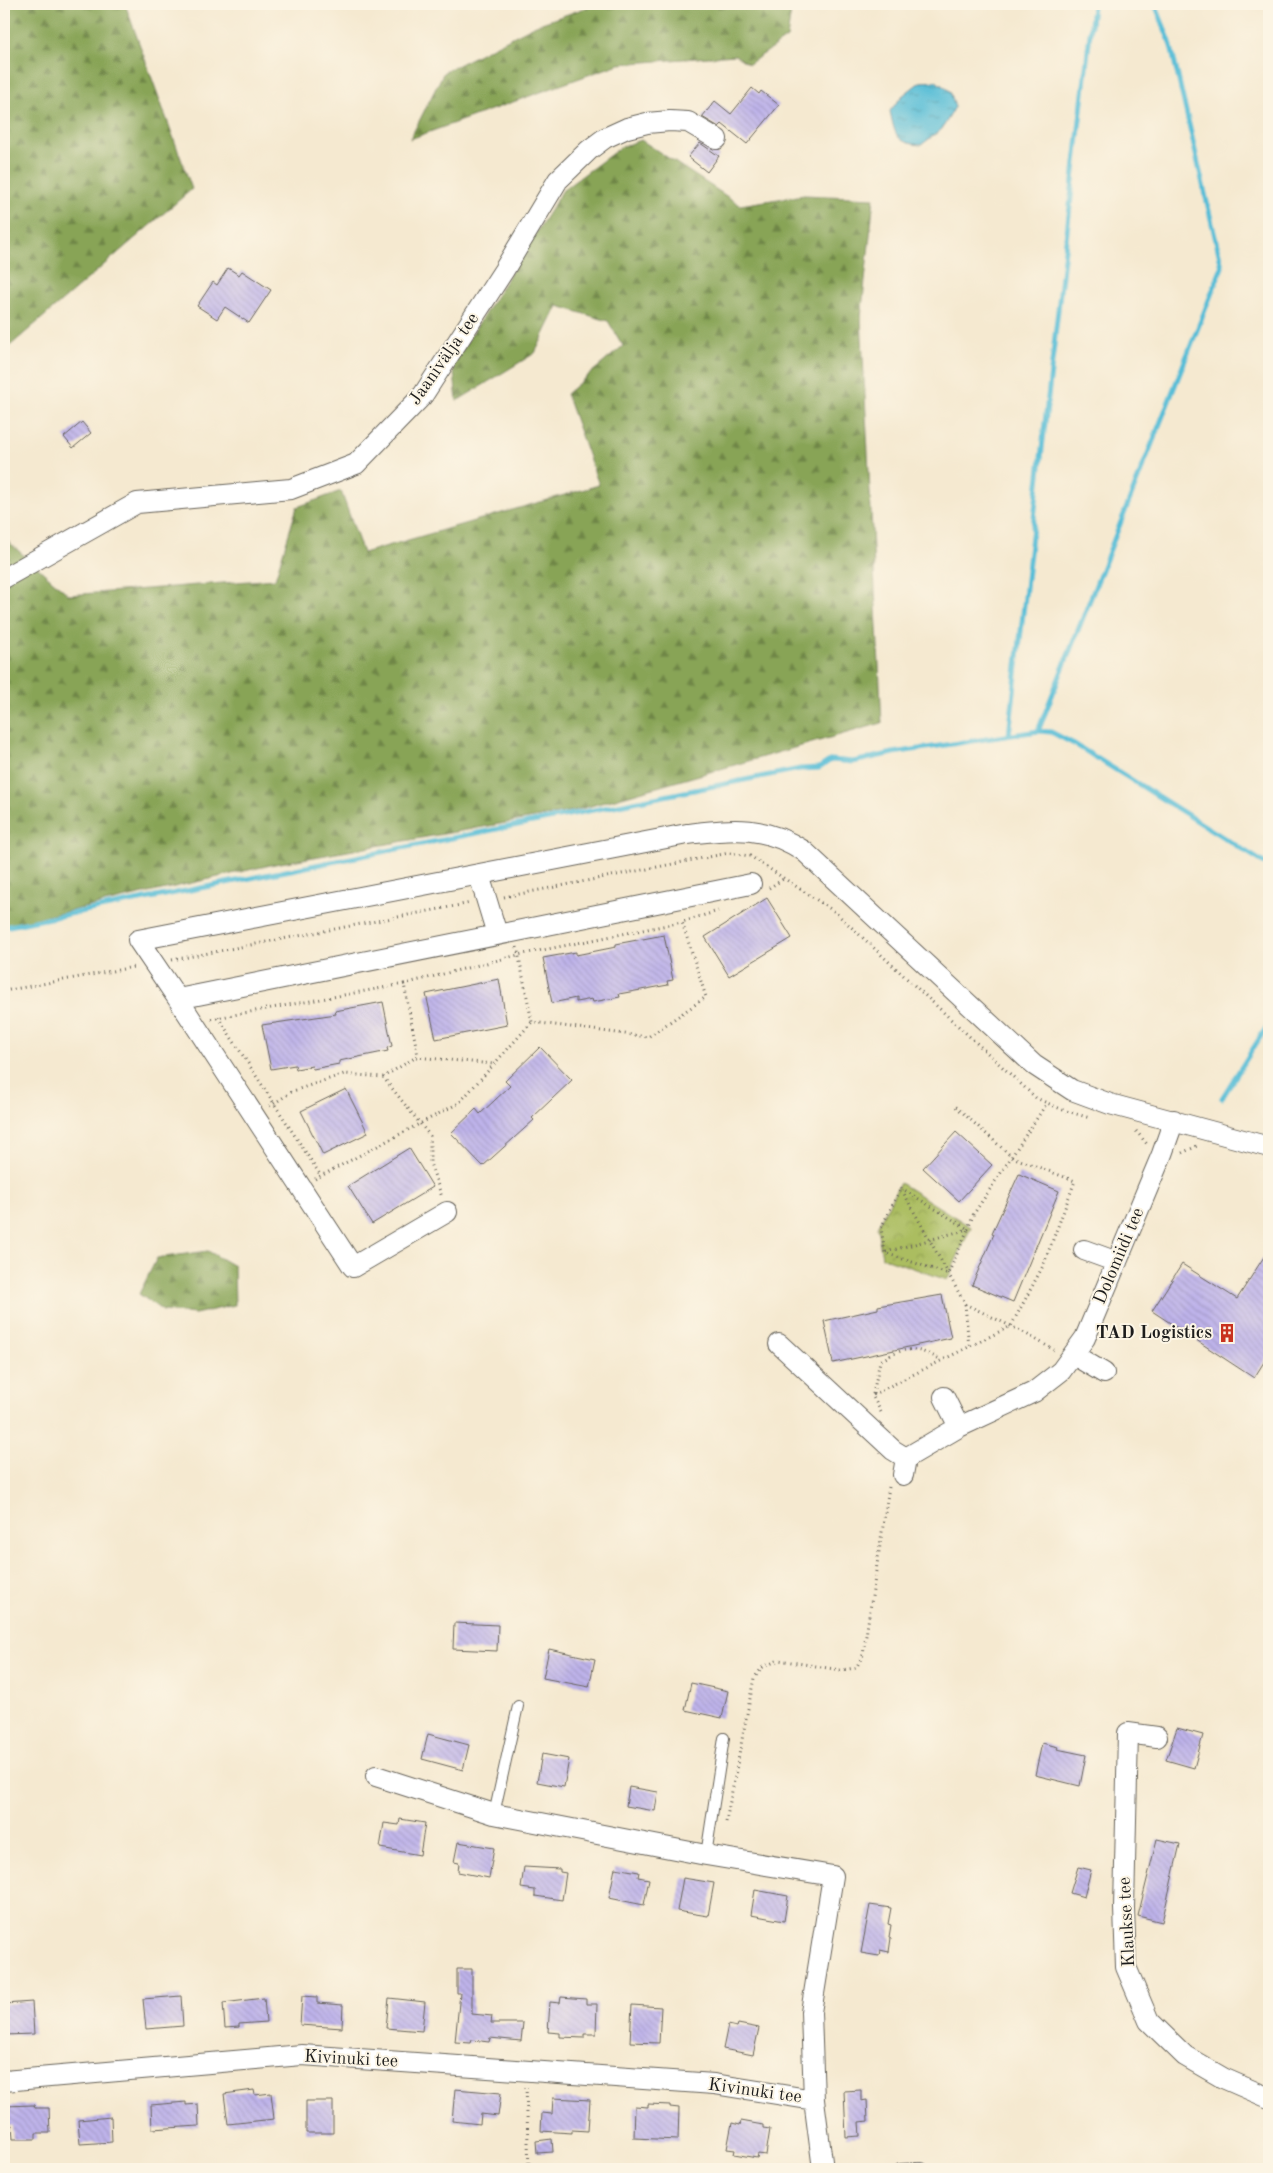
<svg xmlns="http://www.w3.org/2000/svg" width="1273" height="2173" font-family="'Old Standard TT',serif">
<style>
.forest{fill:url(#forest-firs);stroke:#526039}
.park{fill:url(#park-crowns);stroke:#646c3e}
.water{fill:url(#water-ripples);stroke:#3a6d7a}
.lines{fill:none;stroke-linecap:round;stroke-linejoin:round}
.stream{stroke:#59bed7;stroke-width:5}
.building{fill:url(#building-back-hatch)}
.lane-casing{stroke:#68645b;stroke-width:12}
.street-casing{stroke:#68645b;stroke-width:22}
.path{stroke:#68645b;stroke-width:3;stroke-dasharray:1 4;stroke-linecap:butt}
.lane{stroke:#fff;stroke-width:10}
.street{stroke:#fff;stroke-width:20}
.labels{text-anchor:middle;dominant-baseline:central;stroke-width:4;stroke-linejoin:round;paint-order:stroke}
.street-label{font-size:18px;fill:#1c1c1c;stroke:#fcf5e5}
.poi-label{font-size:18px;font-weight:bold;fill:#1c1c1c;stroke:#fcf5e5;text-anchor:end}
</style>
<defs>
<pattern id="forest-firs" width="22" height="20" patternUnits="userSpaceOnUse" patternTransform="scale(1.25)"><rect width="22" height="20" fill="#88a456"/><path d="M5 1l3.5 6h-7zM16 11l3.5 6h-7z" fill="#6e8546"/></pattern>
<pattern id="park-crowns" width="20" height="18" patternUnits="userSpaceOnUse" patternTransform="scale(1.25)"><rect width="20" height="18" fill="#abbd60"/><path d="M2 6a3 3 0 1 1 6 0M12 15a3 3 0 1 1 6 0" fill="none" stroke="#93a253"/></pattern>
<pattern id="water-ripples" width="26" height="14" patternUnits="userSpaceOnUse" patternTransform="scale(1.25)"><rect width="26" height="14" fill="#59bed7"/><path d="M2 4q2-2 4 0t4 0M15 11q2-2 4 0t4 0" fill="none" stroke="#499aae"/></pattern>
<pattern id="building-back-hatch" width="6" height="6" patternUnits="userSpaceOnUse" patternTransform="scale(1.25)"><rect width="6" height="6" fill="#beb3ea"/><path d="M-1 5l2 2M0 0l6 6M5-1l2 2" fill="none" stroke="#a399c8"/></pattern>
</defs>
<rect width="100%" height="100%" fill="#fcf5e5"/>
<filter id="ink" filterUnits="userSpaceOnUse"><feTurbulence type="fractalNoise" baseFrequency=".02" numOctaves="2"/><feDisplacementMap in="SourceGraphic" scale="10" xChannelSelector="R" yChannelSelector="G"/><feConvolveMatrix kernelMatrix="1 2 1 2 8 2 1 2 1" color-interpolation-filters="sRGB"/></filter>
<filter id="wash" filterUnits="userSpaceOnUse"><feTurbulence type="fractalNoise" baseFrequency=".0096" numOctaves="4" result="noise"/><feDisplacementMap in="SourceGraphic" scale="20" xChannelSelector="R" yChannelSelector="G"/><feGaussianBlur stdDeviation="1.12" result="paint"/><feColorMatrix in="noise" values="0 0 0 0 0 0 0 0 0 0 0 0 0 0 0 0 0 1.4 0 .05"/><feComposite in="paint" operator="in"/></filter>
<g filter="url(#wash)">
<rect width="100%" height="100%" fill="#f5e9d0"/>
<!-- forest -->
<path class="forest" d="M 4,4 L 125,4 L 192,189 L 4,351 Z
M 592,4 L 792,4 L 787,38 L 749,64 L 735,55 L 619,64 L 410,139 L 444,72 L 536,25 L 591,6 Z
M 641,140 L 740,205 L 804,195 L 874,198 L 861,318 L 882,723 L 573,811 L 275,864 L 4,926 L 4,538 L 69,595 L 275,579 L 297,507 L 341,491 L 363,553 L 599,485 L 566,394 L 623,346 L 608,321 L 558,306 L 535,353 L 457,401 L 453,364 L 563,190 L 621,147 Z
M 208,1251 L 234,1266 L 235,1305 L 195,1314 L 163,1311 L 139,1294 L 157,1258 Z"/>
<!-- park -->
<path class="park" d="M 900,1183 L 971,1227 L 947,1280 L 882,1257 L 877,1227 Z"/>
<!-- water -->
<path class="water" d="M 936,81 L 950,91 L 955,107 L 942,129 L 921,145 C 895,143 895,134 890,111 L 902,96 L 920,82 Z"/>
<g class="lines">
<!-- stream -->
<path class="stream" d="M 1038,731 L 1051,732 L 1076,745 L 1269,866
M 1009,735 L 1093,7
M 4,927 L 800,769 L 819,768 L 831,760 L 853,762 L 893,753 L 1038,731 L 1222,267 L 1170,42 L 1155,4
M 1222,1098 L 1269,1023"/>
</g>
<g id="blocks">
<!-- building -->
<path class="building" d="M 752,88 L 759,94 L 761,91 L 779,105 L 747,144 L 722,124 L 719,127 L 702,117 L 715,101 L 731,114 Z
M 700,143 L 719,156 L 707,172 L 688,157 Z
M 228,268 L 239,275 L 242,271 L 271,290 L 249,323 L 225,307 L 217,319 L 197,306 L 213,282 L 217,285 Z
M 82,422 L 91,433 L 73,448 L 64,437 Z
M 767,898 L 792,938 L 729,976 L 705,937 Z
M 664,935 L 673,980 L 667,981 L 668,985 L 619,994 L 620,997 L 593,1002 L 592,999 L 576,1002 L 576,998 L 552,1003 L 543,958 L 576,952 L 576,955 L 616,947 L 616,944 Z
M 499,979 L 507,1025 L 436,1039 L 426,994 Z
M 383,1002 L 392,1046 L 387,1048 L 388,1051 L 339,1061 L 339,1064 L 313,1069 L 312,1066 L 296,1069 L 295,1065 L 271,1069 L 262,1025 L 336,1014 L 335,1011 Z
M 540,1047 L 572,1080 L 532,1118 L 534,1120 L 483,1166 L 451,1133 L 476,1109 L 480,1114 L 510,1086 L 505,1081 Z
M 346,1089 L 368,1133 L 323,1155 L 301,1111 Z
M 956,1132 L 992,1165 L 959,1201 L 923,1168 Z
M 409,1148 L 433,1187 L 372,1224 L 348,1186 Z
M 1019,1174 L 1059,1191 L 1013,1302 L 972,1285 L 994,1234 L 992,1233 Z
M 1269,1249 L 1269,1354 L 1254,1378 L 1152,1311 L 1182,1264 L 1237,1299 Z
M 942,1295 L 951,1338 L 833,1363 L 824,1321 L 878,1309 L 878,1306 Z
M 454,1623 L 498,1625 L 497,1651 L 453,1649 Z
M 549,1649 L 595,1659 L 589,1687 L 543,1678 Z
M 691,1683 L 728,1691 L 722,1718 L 685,1710 Z
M 1177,1728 L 1203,1735 L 1194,1768 L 1166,1760 Z
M 428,1734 L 469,1745 L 463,1770 L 422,1759 Z
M 1042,1743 L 1058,1747 L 1057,1749 L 1086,1755 L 1080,1786 L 1035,1775 Z
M 542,1754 L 569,1759 L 564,1787 L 537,1782 Z
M 629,1787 L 658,1792 L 655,1811 L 626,1806 Z
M 400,1819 L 425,1823 L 420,1855 L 380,1848 L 384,1823 L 399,1825 Z
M 1157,1839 L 1180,1844 L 1162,1922 L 1138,1916 Z
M 458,1842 L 494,1848 L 489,1878 L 458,1872 L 459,1863 L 454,1862 Z
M 524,1867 L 560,1869 L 560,1872 L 566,1873 L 562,1900 L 535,1896 L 535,1890 L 521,1888 Z
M 1078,1867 L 1091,1870 L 1084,1897 L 1070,1893 Z
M 615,1868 L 639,1872 L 638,1877 L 649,1879 L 644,1905 L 609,1898 Z
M 683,1878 L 714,1883 L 708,1916 L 677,1911 Z
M 755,1890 L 788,1896 L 784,1921 L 751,1915 Z
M 870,1905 L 891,1908 L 888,1924 L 891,1925 L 889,1937 L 891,1938 L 889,1952 L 880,1950 L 879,1956 L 861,1953 Z
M 457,1969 L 472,1969 L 472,2014 L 492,2016 L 491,2023 L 523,2023 L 521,2041 L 490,2038 L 489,2042 L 472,2040 L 471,2043 L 455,2042 L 460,1993 L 457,1993 Z
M 181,1996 L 183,2026 L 146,2029 L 143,1999 Z
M 302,1996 L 317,1997 L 317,2003 L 343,2005 L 342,2028 L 300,2025 Z
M 561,1997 L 586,1999 L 586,2004 L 597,2004 L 596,2034 L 584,2034 L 584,2038 L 560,2037 L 560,2033 L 548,2032 L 550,2002 L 560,2003 Z
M 264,1998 L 266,2022 L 239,2024 L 239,2027 L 225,2028 L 223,2003 Z
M 389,1998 L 425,2002 L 422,2031 L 386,2028 Z
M 32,2002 L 34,2034 L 4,2035 L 4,2004 Z
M 632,2005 L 661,2007 L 659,2043 L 630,2042 Z
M 738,2024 L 759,2028 L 753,2055 L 723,2049 L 728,2025 L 737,2027 Z
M 455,2089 L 501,2093 L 498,2116 L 481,2114 L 480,2124 L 452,2121 Z
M 254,2090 L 255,2095 L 271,2093 L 274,2119 L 228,2124 L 224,2094 Z
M 861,2090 L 861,2101 L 867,2100 L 868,2121 L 859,2122 L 860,2136 L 846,2137 L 844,2091 Z
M 553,2098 L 590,2100 L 588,2131 L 572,2130 L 572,2133 L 541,2131 L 542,2113 L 552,2114 Z
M 306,2101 L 333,2101 L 333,2133 L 306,2133 Z
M 186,2102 L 186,2105 L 198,2104 L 199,2126 L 152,2129 L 151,2105 Z
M 648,2104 L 670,2105 L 670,2107 L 679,2108 L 678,2140 L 634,2138 L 635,2106 L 648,2107 Z
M 34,2105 L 35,2108 L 49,2108 L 50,2133 L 36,2133 L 36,2139 L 13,2139 L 12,2125 L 4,2125 L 4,2106 Z
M 111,2117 L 112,2142 L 80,2144 L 78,2120 Z
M 741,2121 L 763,2125 L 763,2128 L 770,2129 L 766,2155 L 758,2154 L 757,2158 L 734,2154 L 735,2150 L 727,2149 L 732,2123 L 740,2125 Z
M 552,2139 L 553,2152 L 537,2153 L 536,2141 Z"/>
</g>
</g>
<g filter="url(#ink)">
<use href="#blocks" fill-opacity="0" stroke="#68645b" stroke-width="1"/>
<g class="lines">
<!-- lane casing -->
<g class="lane-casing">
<path id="lane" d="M 494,1814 L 518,1706
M 706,1855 L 724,1738
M 900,2169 L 922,2168"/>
</g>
<!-- street casing -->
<g class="street-casing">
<path id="street" d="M 4,578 L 137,503 L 291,489 L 356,464 L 423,395 L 504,270 L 558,180 L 589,150 L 605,138 L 627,128 L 647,123 L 670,121 L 688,122 L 717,139
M 479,875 L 497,934
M 178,999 L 751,884
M 447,1212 L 353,1267 L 178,999 L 138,940 L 687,834 C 732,829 763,824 804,851 L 1034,1065 L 1072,1090 L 1110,1104 L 1269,1147
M 1084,1250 L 1117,1262
M 779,1344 L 893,1450 L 906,1458
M 1074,1355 L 1104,1373
M 944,1397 L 959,1427
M 903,1475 L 906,1458 L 959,1427 L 1034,1392 L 1061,1371 L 1085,1338 L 1162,1154 L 1174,1120
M 1157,1737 L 1128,1733 L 1124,1908 L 1126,1967 L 1149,2021 L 1185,2056 L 1223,2078 L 1269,2098
M 376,1776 L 494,1814 L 706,1855 L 833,1876 L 811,2012 L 814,2100 L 823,2169
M 4,2081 L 302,2055 L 714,2084 L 814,2100"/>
</g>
<!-- path -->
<path class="path" d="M 769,888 L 785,878
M 504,897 L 729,853 L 750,856 L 835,912 L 1036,1098 L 1063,1110 L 1090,1118
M 517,947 L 532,1022 L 648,1037 L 706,997 L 682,922 L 718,911
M 172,960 L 471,903
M 404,984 L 518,955 L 682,922
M 4,991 L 134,967
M 218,1017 L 321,1176
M 211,1019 L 404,984 L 418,1056 L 383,1077 L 344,1074 L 293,1091 L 270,1106
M 416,1057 L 494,1064
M 383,1077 L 430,1136 L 430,1163 L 442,1197
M 1136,1131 L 1147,1144
M 1182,1153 L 1197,1146
M 315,1179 L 459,1103 L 532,1022
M 901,1188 L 968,1229 L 948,1274 L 885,1253 L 881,1228 Z
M 902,1190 L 965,1304 L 1023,1332 L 1054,1350
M 886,1252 L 968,1229 L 973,1215 L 1047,1103
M 965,1304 L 969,1347
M 873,1394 L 880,1361 C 908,1345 914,1347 942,1360
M 881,1412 L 872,1395 L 1011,1326 L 1043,1266 L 1075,1181 L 1012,1157 L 953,1104
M 726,1822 L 754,1678 L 763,1667 L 779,1660 L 840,1670 L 856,1668 L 863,1655 L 889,1487
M 526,2087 L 529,2169"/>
<!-- lane -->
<use href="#lane" class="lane"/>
<!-- street -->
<use href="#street" class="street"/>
</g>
</g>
<!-- icons -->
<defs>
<g id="building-bare" transform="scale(1.5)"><path d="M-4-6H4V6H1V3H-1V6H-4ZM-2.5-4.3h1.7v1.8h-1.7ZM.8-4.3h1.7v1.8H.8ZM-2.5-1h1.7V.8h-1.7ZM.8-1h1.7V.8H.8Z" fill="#c8321e" stroke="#fcf5e5" stroke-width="2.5" paint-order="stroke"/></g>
</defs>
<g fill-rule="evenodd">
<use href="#building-bare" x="1227" y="1333"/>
</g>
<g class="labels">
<!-- street labels -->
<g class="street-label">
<text transform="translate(444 359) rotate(-55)">Jaanivälja tee</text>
<text transform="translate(1119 1256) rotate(-67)">Dolomiidi tee</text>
<text transform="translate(1127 1922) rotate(-93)">Klaukse tee</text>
<text transform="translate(351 2059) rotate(3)">Kivinuki tee</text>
<text transform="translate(755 2091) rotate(8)">Kivinuki tee</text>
</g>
<!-- poi labels -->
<g class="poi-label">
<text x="1212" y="1333">TAD Logistics</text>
</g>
</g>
<!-- margin -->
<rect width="1273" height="2173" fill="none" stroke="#fcf5e5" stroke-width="20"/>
</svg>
